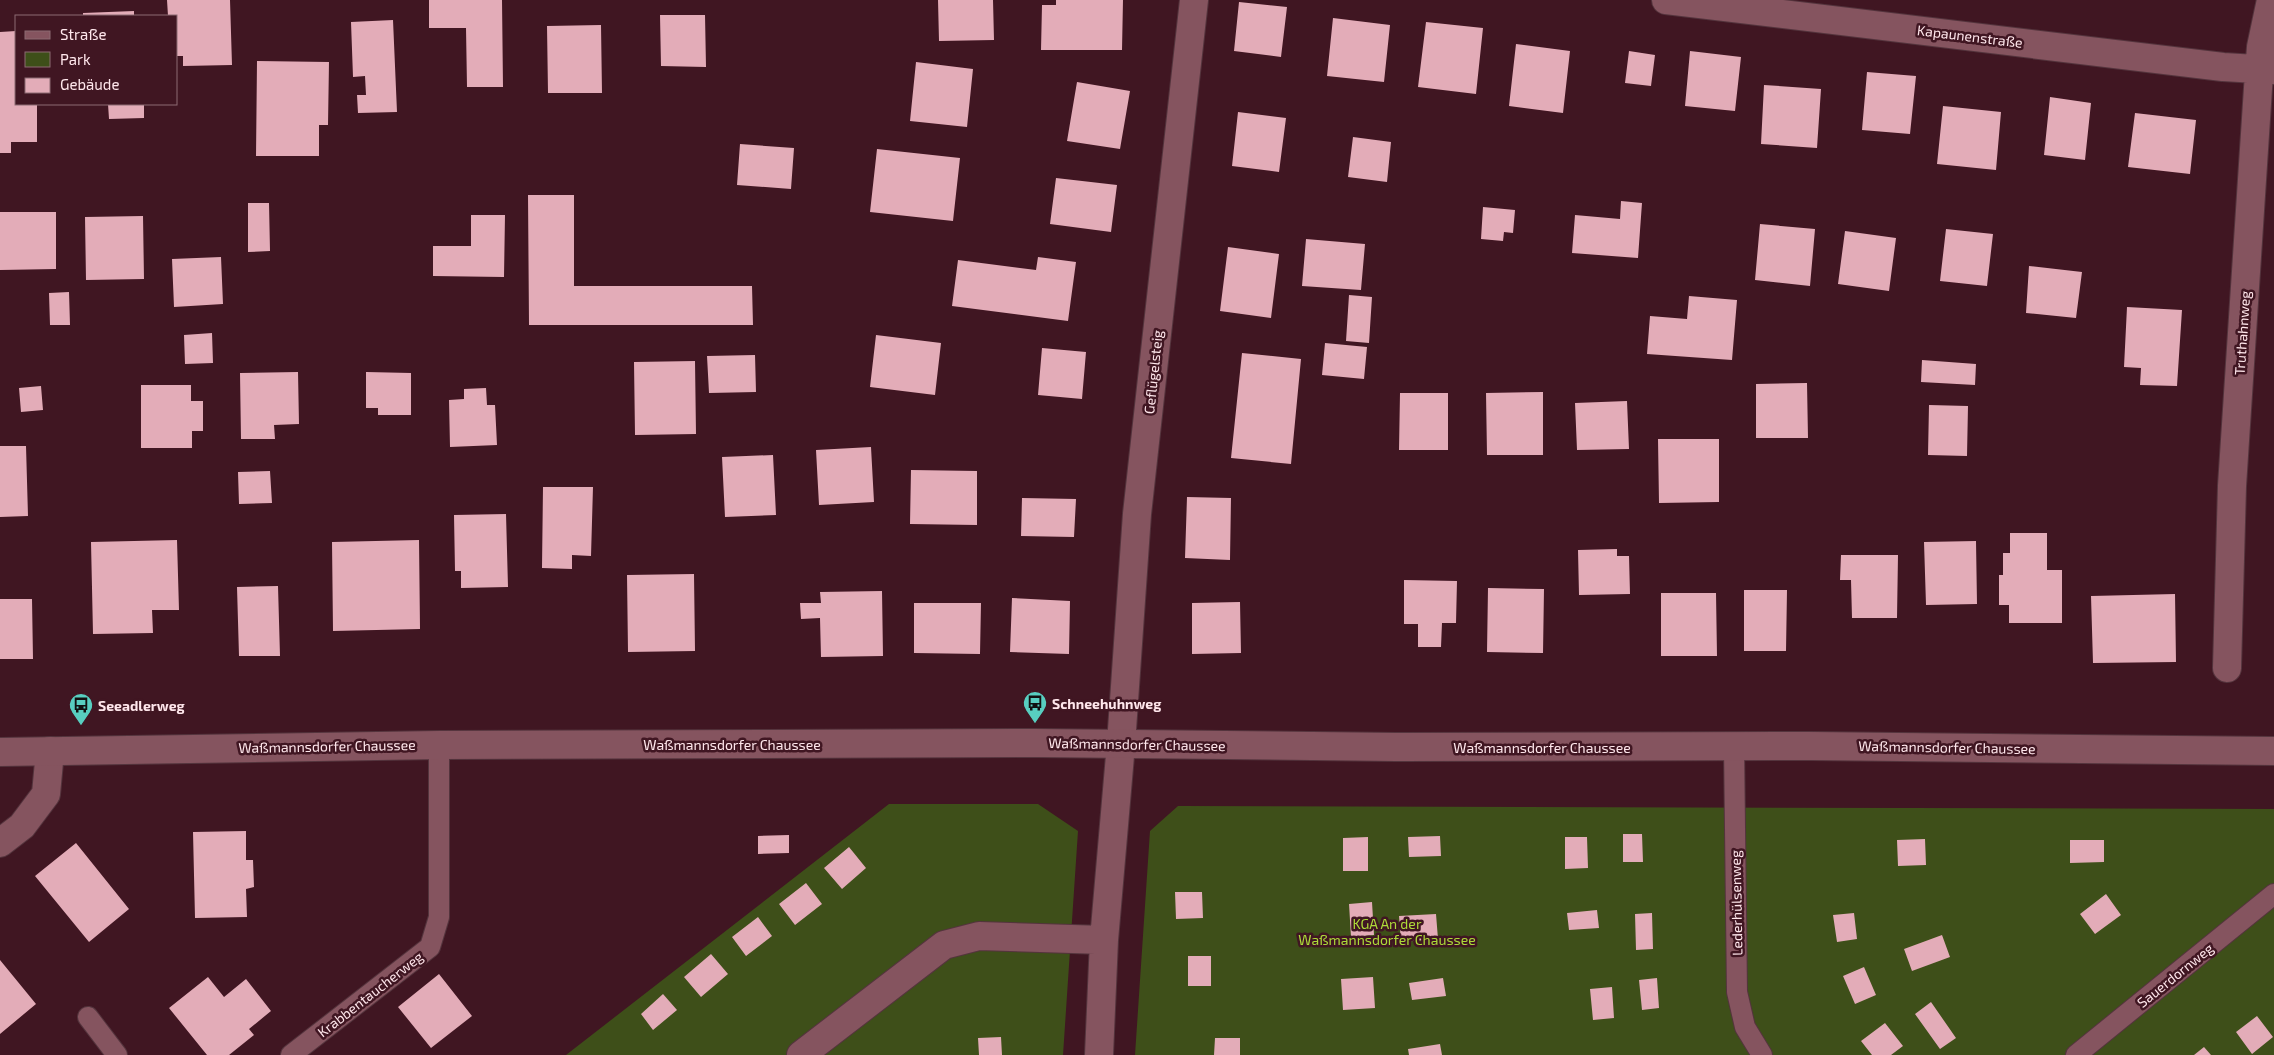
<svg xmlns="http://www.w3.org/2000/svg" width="2274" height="1055" font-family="'Exo 2',sans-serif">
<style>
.green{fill:#3e4f19}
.building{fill:#e3acb8}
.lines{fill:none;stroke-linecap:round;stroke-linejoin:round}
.lane-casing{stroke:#54343d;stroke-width:22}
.street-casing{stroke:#54343d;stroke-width:30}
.secondary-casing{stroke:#54343d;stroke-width:30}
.lane{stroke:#85545f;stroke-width:20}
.street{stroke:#85545f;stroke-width:28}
.secondary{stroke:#85545f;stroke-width:28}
.labels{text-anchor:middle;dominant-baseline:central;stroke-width:5;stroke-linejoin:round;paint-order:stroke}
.street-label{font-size:14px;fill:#ffe7ec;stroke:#401622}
.poi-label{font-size:14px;font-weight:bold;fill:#ffe7ec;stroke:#401622;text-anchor:start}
.park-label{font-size:14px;fill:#addb39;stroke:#401622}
</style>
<rect width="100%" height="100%" fill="#401622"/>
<!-- green -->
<path class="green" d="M 889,804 L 1038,804 L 1078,831 L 1063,1055 L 566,1055 Z
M 1178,806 L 2274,809 L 2274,1055 L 1135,1055 L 1150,831 Z"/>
<!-- building -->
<path class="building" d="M 167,0 L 230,0 L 232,65 L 183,66 L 183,56 L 176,56 L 176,16 L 168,16 Z
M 429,0 L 502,0 L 503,87 L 467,87 L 466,28 L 429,28 Z
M 938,0 L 993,0 L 994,40 L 939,41 Z
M 1056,0 L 1123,0 L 1122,50 L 1041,50 L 1042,5 L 1056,5 Z
M 1239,2 L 1287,7 L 1281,57 L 1234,51 Z
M 134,11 L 134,16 L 83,16 L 83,13 Z
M 660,15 L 705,15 L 706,67 L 661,66 Z
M 1333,18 L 1390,25 L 1384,82 L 1327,76 Z
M 393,20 L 397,112 L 358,113 L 357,95 L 366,95 L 365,76 L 353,77 L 351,22 Z
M 1426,22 L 1483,28 L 1476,94 L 1418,87 Z
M 601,25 L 602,93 L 548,93 L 547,26 Z
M 16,31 L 16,104 L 37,104 L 37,142 L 11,142 L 11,153 L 0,153 L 0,32 Z
M 1516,44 L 1570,51 L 1563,113 L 1509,106 Z
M 1629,51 L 1655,55 L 1651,86 L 1625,83 Z
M 1690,51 L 1741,57 L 1735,111 L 1685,106 Z
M 257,61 L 329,62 L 328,125 L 319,125 L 319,156 L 256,156 Z
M 916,62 L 973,69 L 967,127 L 910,121 Z
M 1867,72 L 1916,76 L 1910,134 L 1862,130 Z
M 1077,82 L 1130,91 L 1120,149 L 1067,141 Z
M 1764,85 L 1821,89 L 1817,148 L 1761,144 Z
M 2050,97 L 2091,103 L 2085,160 L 2044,155 Z
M 108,104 L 144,104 L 144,118 L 109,119 Z
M 1943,106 L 2001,112 L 1996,170 L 1937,164 Z
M 1238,112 L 1286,118 L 1279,172 L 1232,166 Z
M 2135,113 L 2196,120 L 2190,174 L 2128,167 Z
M 1353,137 L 1391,142 L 1387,182 L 1348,177 Z
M 740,144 L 794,148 L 791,189 L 737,185 Z
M 877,149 L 960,158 L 953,221 L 870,212 Z
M 1056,178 L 1117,185 L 1111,232 L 1050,224 Z
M 528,195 L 574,195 L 574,286 L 752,286 L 753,325 L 529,325 Z
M 1621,201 L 1642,203 L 1638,258 L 1572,253 L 1575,215 L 1620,219 Z
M 248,203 L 269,203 L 270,251 L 248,252 Z
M 1483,207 L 1515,210 L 1513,233 L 1504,232 L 1503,241 L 1481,239 Z
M 0,212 L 56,212 L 56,269 L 0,270 Z
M 471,215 L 505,215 L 504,277 L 433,276 L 433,246 L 471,246 Z
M 143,216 L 144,279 L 86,280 L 85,217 Z
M 1760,224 L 1815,229 L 1810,286 L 1755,280 Z
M 1946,229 L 1993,234 L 1987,286 L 1940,281 Z
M 1845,231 L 1896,238 L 1889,291 L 1838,284 Z
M 1306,239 L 1365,244 L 1361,290 L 1302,286 Z
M 1228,247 L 1279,254 L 1271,318 L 1220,311 Z
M 221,257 L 223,304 L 174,307 L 172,259 Z
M 1038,257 L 1076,262 L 1068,321 L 952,306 L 958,260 L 1036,270 Z
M 2029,266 L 2082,272 L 2076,318 L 2026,313 Z
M 69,292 L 70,325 L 50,325 L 49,293 Z
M 1349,295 L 1372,297 L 1369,343 L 1346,341 Z
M 1689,296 L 1737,300 L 1732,360 L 1647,354 L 1650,316 L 1687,319 Z
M 2127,307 L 2182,310 L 2177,386 L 2140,385 L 2141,368 L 2124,367 Z
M 212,333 L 213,363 L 185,364 L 184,335 Z
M 876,335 L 941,343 L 935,395 L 870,387 Z
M 1325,343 L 1367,347 L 1364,379 L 1322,375 Z
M 1042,348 L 1086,352 L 1082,399 L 1038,395 Z
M 1242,353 L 1301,359 L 1291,464 L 1231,458 Z
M 755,355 L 756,392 L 709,393 L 707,356 Z
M 1922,360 L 1976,364 L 1975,385 L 1921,382 Z
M 695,361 L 696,434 L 635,435 L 634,362 Z
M 298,372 L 299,424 L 274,425 L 275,439 L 241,439 L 240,373 Z
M 366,372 L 411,373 L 411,415 L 378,415 L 378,408 L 366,408 Z
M 1807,383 L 1808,438 L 1756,438 L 1756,384 Z
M 141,385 L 191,385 L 191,401 L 203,401 L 203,431 L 192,431 L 192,448 L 141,448 Z
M 41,386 L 43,410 L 21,412 L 19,388 Z
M 486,388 L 487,405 L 495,405 L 497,445 L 450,447 L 449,400 L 464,399 L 464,389 Z
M 1543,392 L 1543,455 L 1487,455 L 1486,393 Z
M 1400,393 L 1448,393 L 1448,450 L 1399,450 Z
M 1627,401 L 1629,449 L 1577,450 L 1575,403 Z
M 1929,405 L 1968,406 L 1967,456 L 1928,455 Z
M 1658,439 L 1719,439 L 1719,502 L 1659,503 Z
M 0,446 L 26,446 L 28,516 L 0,517 Z
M 871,447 L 874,502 L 819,505 L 816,450 Z
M 773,455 L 776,515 L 725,517 L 722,457 Z
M 911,470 L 977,471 L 977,525 L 910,524 Z
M 270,471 L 272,503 L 239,504 L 238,472 Z
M 543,487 L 593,487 L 591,556 L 572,555 L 572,569 L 542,568 Z
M 1187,497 L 1231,498 L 1230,560 L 1185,558 Z
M 1022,498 L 1076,499 L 1074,537 L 1021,536 Z
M 506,514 L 508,587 L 461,588 L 461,571 L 455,571 L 454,515 Z
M 2010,533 L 2047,533 L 2047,570 L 2062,570 L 2062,623 L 2009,623 L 2009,605 L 1999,605 L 1999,575 L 2003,575 L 2003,553 L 2010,553 Z
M 177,540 L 179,610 L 152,610 L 153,633 L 93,634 L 91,542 Z
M 419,540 L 420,629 L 333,631 L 332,542 Z
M 1976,541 L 1977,604 L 1926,605 L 1924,542 Z
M 1617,549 L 1617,556 L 1629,556 L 1630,594 L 1579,595 L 1578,550 Z
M 1841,555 L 1898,555 L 1897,618 L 1852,618 L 1851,580 L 1840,580 Z
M 694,574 L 695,651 L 628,652 L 627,575 Z
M 1404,580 L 1457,581 L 1456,623 L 1442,623 L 1441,647 L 1418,647 L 1418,624 L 1404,624 Z
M 278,586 L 280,656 L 239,656 L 237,587 Z
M 1488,588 L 1544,589 L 1543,653 L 1487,652 Z
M 1744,590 L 1787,590 L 1786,651 L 1744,651 Z
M 882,591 L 883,656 L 821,657 L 820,618 L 801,619 L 800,603 L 821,603 L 820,592 Z
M 1661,593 L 1716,593 L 1717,656 L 1661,656 Z
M 2175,594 L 2176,662 L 2093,663 L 2091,596 Z
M 1012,598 L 1070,601 L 1069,654 L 1010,652 Z
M 0,599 L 32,599 L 33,659 L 0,659 Z
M 1240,602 L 1241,653 L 1192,654 L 1192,603 Z
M 914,603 L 981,603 L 980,654 L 914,653 Z
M 246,831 L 246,860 L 253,860 L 254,887 L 246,889 L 247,917 L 195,918 L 193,832 Z
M 1623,834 L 1642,834 L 1643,862 L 1623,862 Z
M 789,835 L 789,853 L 758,854 L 758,836 Z
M 1440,836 L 1441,856 L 1409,857 L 1408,837 Z
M 1368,837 L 1368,871 L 1343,871 L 1343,838 Z
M 1565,837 L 1587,837 L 1588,868 L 1565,869 Z
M 1925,839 L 1926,865 L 1898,866 L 1897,840 Z
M 2070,840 L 2104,840 L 2104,862 L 2070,863 Z
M 76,843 L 129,909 L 89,942 L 35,876 Z
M 849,847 L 866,868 L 842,889 L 824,868 Z
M 806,883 L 822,904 L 795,925 L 779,904 Z
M 1175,892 L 1202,892 L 1203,918 L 1176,919 Z
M 2106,894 L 2121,915 L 2095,934 L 2080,914 Z
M 1372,902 L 1374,935 L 1351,937 L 1349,904 Z
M 1597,910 L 1599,928 L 1569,930 L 1567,913 Z
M 1652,913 L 1653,949 L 1636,950 L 1635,914 Z
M 1854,913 L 1857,939 L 1837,942 L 1833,915 Z
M 1436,914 L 1438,939 L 1401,942 L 1399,916 Z
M 758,917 L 772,936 L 746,956 L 732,937 Z
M 1942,935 L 1950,957 L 1912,971 L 1904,949 Z
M 711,954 L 728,974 L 701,997 L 684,977 Z
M 1188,956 L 1211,956 L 1211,986 L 1188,986 Z
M 0,960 L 36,1004 L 0,1034 Z
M 1864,967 L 1876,995 L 1855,1004 L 1843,976 Z
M 439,974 L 472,1016 L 431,1048 L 398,1007 Z
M 208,977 L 224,997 L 246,979 L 271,1011 L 249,1029 L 254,1035 L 229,1055 L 207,1055 L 169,1008 Z
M 1373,977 L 1375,1008 L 1343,1010 L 1341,979 Z
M 1443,978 L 1446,996 L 1412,1000 L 1409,983 Z
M 1657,978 L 1659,1008 L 1642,1010 L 1639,980 Z
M 1612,987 L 1614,1018 L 1593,1020 L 1590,989 Z
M 663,994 L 677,1010 L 653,1030 L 641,1014 Z
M 1931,1002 L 1956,1038 L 1940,1049 L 1915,1014 Z
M 2257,1016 L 2273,1037 L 2252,1054 L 2236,1032 Z
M 1885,1023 L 1903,1046 L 1891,1055 L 1872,1055 L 1861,1041 Z
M 1001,1037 L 1002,1055 L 979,1055 L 978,1038 Z
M 1215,1038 L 1240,1038 L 1240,1055 L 1214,1055 Z
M 1440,1044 L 1442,1055 L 1409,1055 L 1408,1049 Z
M 2204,1047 L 2211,1055 L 2194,1055 Z"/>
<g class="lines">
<!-- lane casing -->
<g class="lane-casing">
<path id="lane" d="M 1734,746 L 1737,992 L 1745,1027 L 1762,1055
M 88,1017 L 117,1055
M 291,1055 L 430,947 L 439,917 L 439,745
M 2076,1055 L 2274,894"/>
</g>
<!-- street casing -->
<g class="street-casing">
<path id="street" d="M 1666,0 L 2223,67 L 2274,70
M 2227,668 L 2232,486 L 2258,88 L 2261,47 L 2271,0
M 0,843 L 22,826 L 46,794 L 50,751
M 801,1055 L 944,945 L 979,936 L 1104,940
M 1099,1055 L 1104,940 L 1121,744 L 1137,514 L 1194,0"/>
</g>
<!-- secondary casing -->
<g class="secondary-casing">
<path id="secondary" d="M 0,752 L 439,745 L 1037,743 L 1396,747 L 1810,746 L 2274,751"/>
</g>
<!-- lane -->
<use href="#lane" class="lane"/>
<!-- street -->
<use href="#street" class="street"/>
<!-- secondary -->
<use href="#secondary" class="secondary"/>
</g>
<!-- icons -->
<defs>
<g id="bus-pin" transform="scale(1.25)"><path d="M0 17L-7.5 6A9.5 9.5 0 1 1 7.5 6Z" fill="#58cec0" stroke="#401622"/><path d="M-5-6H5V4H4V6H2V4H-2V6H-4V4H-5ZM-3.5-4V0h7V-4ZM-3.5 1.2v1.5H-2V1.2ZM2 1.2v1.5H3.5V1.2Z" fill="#111"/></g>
</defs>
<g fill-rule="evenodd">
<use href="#bus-pin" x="1035" y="703"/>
<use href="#bus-pin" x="81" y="705"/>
</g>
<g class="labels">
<!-- street labels -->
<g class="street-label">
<text transform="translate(1970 36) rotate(7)">Kapaunenstraße</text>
<text transform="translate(2242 333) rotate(-86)">Truthahnweg</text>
<text transform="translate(1153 372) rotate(-84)">Geflügelsteig</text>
<text x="732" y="744">Waßmannsdorfer Chaussee</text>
<text transform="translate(1137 744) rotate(1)">Waßmannsdorfer Chaussee</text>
<text transform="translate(327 746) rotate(-1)">Waßmannsdorfer Chaussee</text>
<text x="1542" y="747">Waßmannsdorfer Chaussee</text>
<text transform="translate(1947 747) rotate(1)">Waßmannsdorfer Chaussee</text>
<text transform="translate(1736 903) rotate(-91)">Lederhülsenweg</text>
<text transform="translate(2175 975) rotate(-39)">Sauerdornweg</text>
<text transform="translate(370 994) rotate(-38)">Krabbentaucherweg</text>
</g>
<!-- poi labels -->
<g class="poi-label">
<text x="1052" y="703">Schneehuhnweg</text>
<text x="98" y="705">Seeadlerweg</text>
</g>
<!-- park labels -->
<g class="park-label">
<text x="1387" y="923">KGA An der<tspan x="1387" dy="16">Waßmannsdorfer Chaussee</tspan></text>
</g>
</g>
<!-- legend -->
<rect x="15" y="15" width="162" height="90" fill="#401622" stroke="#8c6a73"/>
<rect x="25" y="31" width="25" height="8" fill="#85545f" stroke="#8c6a73"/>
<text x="60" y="40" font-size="15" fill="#ffe7ec">Straße</text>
<rect x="25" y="52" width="25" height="15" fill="#3e4f19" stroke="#8c6a73"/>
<text x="60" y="65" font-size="15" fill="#ffe7ec">Park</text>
<rect x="25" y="78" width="25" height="15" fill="#e3acb8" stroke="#8c6a73"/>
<text x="60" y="90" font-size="15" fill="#ffe7ec">Gebäude</text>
</svg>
